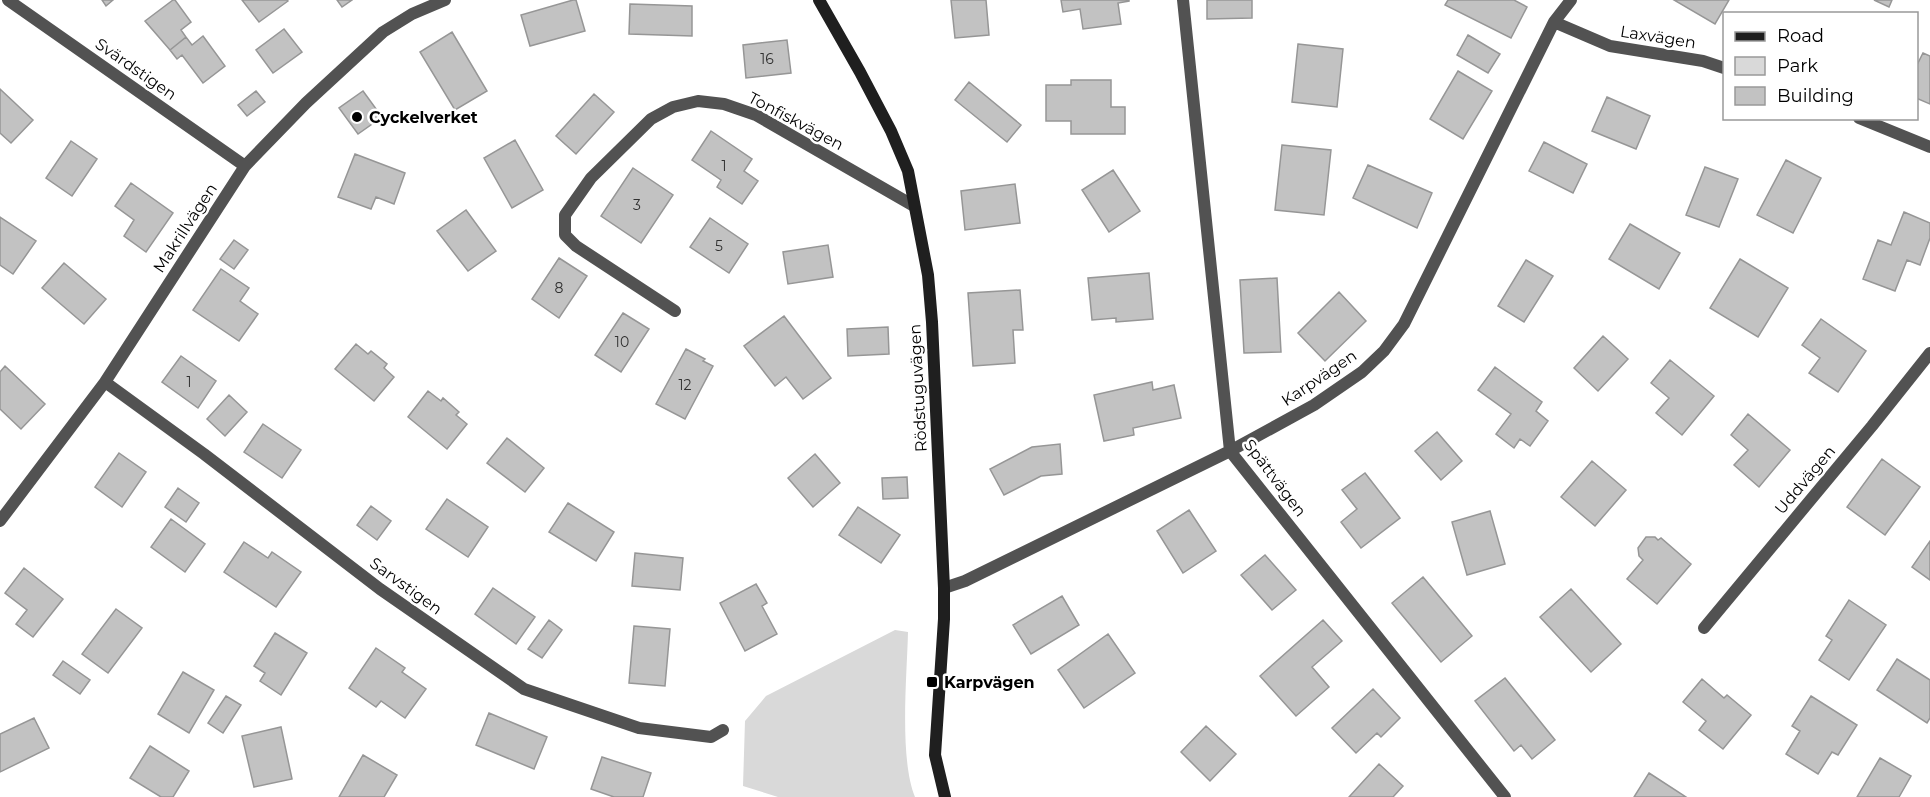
<svg xmlns="http://www.w3.org/2000/svg" width="1930" height="797" font-family="Montserrat,sans-serif">
<style>
.green{fill:#d9d9d9}
.building{fill:#c2c2c2;stroke:#969696;stroke-width:1.5}
.lines{fill:none;stroke-linecap:round;stroke-linejoin:round}
.street{stroke:#525252;stroke-width:12}
.secondary{stroke:#1f1f1f;stroke-width:12}
.poi-dot{fill:#000;stroke:#fff;stroke-width:2}
.labels{text-anchor:middle;dominant-baseline:central;stroke-width:5;stroke-linejoin:round;paint-order:stroke}
.number-label{font-size:14px;fill:#303030}
.street-label{font-size:16px;fill:#000;stroke:#fff}
.poi-label{font-size:16px;font-weight:bold;fill:#000;stroke:#fff;text-anchor:start}
</style>
<rect width="100%" height="100%" fill="#fff"/>
<!-- green -->
<path class="green" d="M 895,630 L 908,632 C 907,676 899,758 915,797 L 778,797 L 743,786 L 745,721 L 766,696 Z"/>
<!-- building -->
<path class="building" d="M 102,0 L 113,0 L 106,6 Z
M 173,0 L 175,0 L 191,22 L 181,30 L 186,37 L 170,50 L 145,21 Z
M 242,0 L 287,0 L 288,1 L 259,22 Z
M 337,0 L 352,0 L 342,7 Z
M 573,0 L 576,0 L 585,31 L 530,46 L 521,15 Z
M 951,0 L 986,0 L 989,35 L 955,38 Z
M 1061,0 L 1129,0 L 1129,1 L 1118,3 L 1121,24 L 1083,29 L 1080,9 L 1063,12 Z
M 1207,0 L 1252,0 L 1252,18 L 1207,19 Z
M 1448,0 L 1514,0 L 1527,7 L 1511,38 L 1445,5 Z
M 1674,0 L 1729,0 L 1715,24 Z
M 1874,0 L 1892,0 L 1889,7 Z
M 630,4 L 692,6 L 692,36 L 629,34 Z
M 284,29 L 302,52 L 273,73 L 256,50 Z
M 452,32 L 487,91 L 455,110 L 420,52 Z
M 1468,35 L 1500,54 L 1488,73 L 1457,55 Z
M 203,36 L 225,66 L 203,83 L 182,55 L 177,59 L 170,50 L 186,37 L 192,45 Z
M 787,40 L 791,73 L 746,78 L 743,45 Z
M 1298,44 L 1343,49 L 1337,107 L 1292,102 Z
M 1923,53 L 1930,56 L 1930,104 L 1916,98 L 1916,67 Z
M 1458,71 L 1492,91 L 1463,139 L 1430,119 Z
M 1071,80 L 1111,80 L 1111,107 L 1125,107 L 1125,134 L 1071,134 L 1071,121 L 1046,121 L 1046,85 L 1071,85 Z
M 969,82 L 1021,125 L 1007,142 L 955,100 Z
M 0,89 L 33,120 L 11,143 L 0,133 Z
M 256,91 L 265,102 L 247,116 L 238,105 Z
M 363,91 L 382,117 L 358,134 L 339,108 Z
M 594,94 L 614,112 L 576,154 L 556,136 Z
M 1607,97 L 1650,116 L 1636,149 L 1592,131 Z
M 711,131 L 752,159 L 744,171 L 758,181 L 742,204 L 717,187 L 721,180 L 692,160 Z
M 515,140 L 543,190 L 512,208 L 484,158 Z
M 71,141 L 97,159 L 72,196 L 46,178 Z
M 1544,142 L 1587,164 L 1573,193 L 1529,171 Z
M 1282,145 L 1331,150 L 1324,215 L 1275,210 Z
M 355,154 L 405,173 L 394,204 L 376,197 L 371,209 L 338,197 Z
M 1786,160 L 1821,178 L 1793,233 L 1757,215 Z
M 1368,165 L 1432,193 L 1417,228 L 1353,198 Z
M 1705,167 L 1738,179 L 1719,227 L 1686,215 Z
M 633,168 L 673,195 L 641,243 L 601,216 Z
M 1113,170 L 1140,211 L 1109,232 L 1082,190 Z
M 131,183 L 173,213 L 146,252 L 124,236 L 134,220 L 115,206 Z
M 1015,184 L 1020,223 L 965,230 L 961,191 Z
M 466,210 L 496,251 L 468,271 L 437,231 Z
M 1904,212 L 1930,223 L 1930,238 L 1920,265 L 1907,260 L 1895,291 L 1863,279 L 1878,240 L 1891,245 Z
M 0,217 L 36,241 L 13,274 L 0,265 Z
M 710,218 L 748,244 L 729,273 L 690,247 Z
M 1630,224 L 1680,253 L 1659,289 L 1609,259 Z
M 234,240 L 248,250 L 234,269 L 220,259 Z
M 828,245 L 833,277 L 788,284 L 783,252 Z
M 559,258 L 587,276 L 559,318 L 532,299 Z
M 1740,259 L 1788,288 L 1758,337 L 1710,308 Z
M 1526,260 L 1553,276 L 1524,322 L 1498,306 Z
M 64,263 L 106,299 L 84,324 L 42,288 Z
M 221,269 L 249,288 L 240,301 L 258,314 L 239,341 L 193,310 Z
M 1149,273 L 1153,319 L 1116,322 L 1116,318 L 1092,320 L 1088,278 Z
M 1277,278 L 1281,352 L 1244,353 L 1240,280 Z
M 1020,290 L 1023,330 L 1013,330 L 1015,363 L 973,366 L 968,293 Z
M 1339,292 L 1366,321 L 1325,361 L 1298,333 Z
M 623,313 L 649,329 L 621,372 L 595,355 Z
M 784,316 L 831,378 L 803,399 L 786,377 L 775,386 L 744,346 Z
M 1821,319 L 1866,351 L 1838,392 L 1809,373 L 1820,358 L 1802,345 Z
M 888,327 L 889,354 L 848,356 L 847,329 Z
M 1603,336 L 1628,359 L 1598,391 L 1574,368 Z
M 356,344 L 368,354 L 371,351 L 387,364 L 384,368 L 394,377 L 374,401 L 335,369 Z
M 686,349 L 705,359 L 703,361 L 713,366 L 685,419 L 656,404 Z
M 181,356 L 216,381 L 198,408 L 162,382 Z
M 1670,360 L 1714,396 L 1682,435 L 1656,413 L 1669,398 L 1651,383 Z
M 5,366 L 45,404 L 21,429 L 0,409 L 0,372 Z
M 1495,367 L 1542,402 L 1536,411 L 1548,421 L 1530,446 L 1520,439 L 1514,448 L 1496,434 L 1511,414 L 1478,390 Z
M 1152,382 L 1153,390 L 1174,385 L 1181,418 L 1133,428 L 1134,435 L 1104,441 L 1094,395 Z
M 428,391 L 441,401 L 443,398 L 459,412 L 456,415 L 467,424 L 447,449 L 408,417 Z
M 229,395 L 247,412 L 225,436 L 207,419 Z
M 1748,414 L 1790,450 L 1759,487 L 1734,465 L 1748,450 L 1731,435 Z
M 263,424 L 301,450 L 282,478 L 244,452 Z
M 1437,432 L 1462,461 L 1441,480 L 1415,451 Z
M 507,438 L 544,468 L 525,492 L 487,463 Z
M 1060,444 L 1062,474 L 1041,476 L 1004,495 L 990,469 L 1032,447 Z
M 119,453 L 146,472 L 122,507 L 95,487 Z
M 815,454 L 840,483 L 813,507 L 788,478 Z
M 1882,459 L 1920,487 L 1885,535 L 1847,507 Z
M 1592,461 L 1626,490 L 1595,526 L 1561,497 Z
M 1365,473 L 1400,518 L 1361,548 L 1341,522 L 1357,509 L 1342,490 Z
M 907,477 L 908,498 L 883,499 L 882,478 Z
M 178,488 L 199,503 L 186,522 L 165,507 Z
M 447,499 L 488,527 L 468,557 L 426,529 Z
M 568,503 L 614,532 L 596,561 L 549,532 Z
M 371,506 L 391,521 L 377,540 L 357,525 Z
M 858,507 L 900,535 L 881,563 L 839,535 Z
M 1189,510 L 1216,551 L 1183,573 L 1157,531 Z
M 1490,511 L 1505,564 L 1467,575 L 1452,522 Z
M 171,519 L 205,544 L 185,572 L 151,547 Z
M 1646,537 L 1655,537 L 1658,540 L 1661,538 L 1691,564 L 1657,604 L 1627,579 L 1643,560 L 1639,556 L 1638,548 Z
M 1930,541 L 1930,580 L 1912,567 Z
M 244,542 L 268,558 L 272,552 L 301,572 L 276,607 L 224,572 Z
M 635,553 L 683,558 L 680,590 L 632,586 Z
M 1265,555 L 1296,590 L 1272,610 L 1241,575 Z
M 24,568 L 63,599 L 33,637 L 16,624 L 27,610 L 5,593 Z
M 1423,577 L 1472,636 L 1441,662 L 1392,603 Z
M 756,584 L 767,603 L 762,606 L 777,634 L 745,651 L 720,603 Z
M 493,588 L 535,617 L 516,644 L 475,614 Z
M 1571,589 L 1621,644 L 1591,672 L 1540,617 Z
M 1062,596 L 1079,625 L 1031,654 L 1013,625 Z
M 1849,600 L 1886,625 L 1849,680 L 1819,660 L 1832,640 L 1826,636 Z
M 116,609 L 142,628 L 108,673 L 82,654 Z
M 549,620 L 562,630 L 542,658 L 528,649 Z
M 1323,620 L 1342,641 L 1312,667 L 1329,687 L 1296,716 L 1260,676 Z
M 634,626 L 670,629 L 665,686 L 629,683 Z
M 275,633 L 307,653 L 281,695 L 260,681 L 265,673 L 254,666 Z
M 1108,634 L 1135,673 L 1084,708 L 1058,670 Z
M 376,648 L 405,668 L 402,672 L 426,689 L 405,718 L 381,701 L 376,707 L 349,688 Z
M 1897,659 L 1930,680 L 1930,718 L 1927,723 L 1877,690 Z
M 63,661 L 90,680 L 80,694 L 53,675 Z
M 183,672 L 214,690 L 189,733 L 158,714 Z
M 1505,678 L 1555,740 L 1532,759 L 1521,745 L 1514,751 L 1475,701 Z
M 1702,679 L 1724,698 L 1727,695 L 1751,715 L 1723,749 L 1699,730 L 1706,721 L 1683,702 Z
M 1373,689 L 1400,718 L 1381,737 L 1377,733 L 1356,753 L 1332,728 Z
M 226,696 L 241,705 L 223,733 L 208,723 Z
M 1811,696 L 1857,725 L 1838,755 L 1832,752 L 1818,774 L 1786,754 L 1800,731 L 1792,726 Z
M 489,713 L 547,737 L 534,769 L 476,745 Z
M 34,718 L 49,748 L 0,772 L 0,734 Z
M 1206,726 L 1236,754 L 1210,781 L 1181,752 Z
M 281,727 L 292,779 L 254,787 L 242,736 Z
M 150,746 L 189,771 L 173,797 L 161,797 L 130,778 Z
M 363,755 L 397,775 L 384,797 L 339,797 Z
M 602,757 L 651,773 L 643,797 L 614,797 L 591,789 Z
M 1880,758 L 1911,776 L 1899,797 L 1857,797 Z
M 1379,764 L 1403,786 L 1393,797 L 1349,797 Z
M 1649,773 L 1686,797 L 1634,797 Z"/>
<g class="lines">
<!-- street -->
<path class="street" d="M 8,0 L 245,166
M 1183,0 L 1230,451 L 1505,797
M 1554,22 L 1610,46 L 1703,61 L 1724,68
M 1859,118 L 1930,147
M 675,311 L 576,246 L 565,235 L 565,215 L 591,178 L 651,119 L 673,107 L 698,101 L 724,104 L 756,115 L 914,206
M 105,382 L 204,454 L 380,589 L 524,689 L 639,728 L 711,737 L 723,730
M 0,521 L 105,382 L 245,166 L 306,103 L 383,32 L 412,14 L 445,0
M 944,588 L 965,581 L 1230,451 L 1314,405 L 1362,372 L 1384,351 L 1404,324 L 1554,22 L 1571,0
M 1704,628 L 1872,426 L 1930,353"/>
<!-- secondary -->
<path class="secondary" d="M 819,0 L 860,72 L 891,131 L 908,171 L 928,275 L 932,322 L 944,588 L 944,619 L 935,755 L 945,797"/>
</g>
<!-- markers -->
<g class="poi-dot">
<circle cx="357" cy="117" r="6"/>
<rect x="926" y="676" width="12" height="12" rx="3"/>
</g>
<g class="labels">
<!-- number labels -->
<g class="number-label">
<text x="767" y="59">16</text>
<text x="724" y="166">1</text>
<text x="637" y="205">3</text>
<text x="719" y="246">5</text>
<text x="559" y="288">8</text>
<text x="622" y="342">10</text>
<text x="189" y="382">1</text>
<text x="685" y="385">12</text>
</g>
<!-- street labels -->
<g class="street-label">
<text transform="translate(1658 37) rotate(9)">Laxvägen</text>
<text transform="translate(136 69) rotate(35)">Svärdstigen</text>
<text transform="translate(796 121) rotate(28)">Tonfiskvägen</text>
<text transform="translate(185 228) rotate(-57)">Makrillvägen</text>
<text transform="translate(1319 378) rotate(-34)">Karpvägen</text>
<text transform="translate(918 388) rotate(-93)">Rödstuguvägen</text>
<text transform="translate(1275 478) rotate(53)">Spättvägen</text>
<text transform="translate(1805 480) rotate(-50)">Uddvägen</text>
<text transform="translate(406 586) rotate(36)">Sarvstigen</text>
</g>
<!-- poi labels -->
<g class="poi-label">
<text x="369" y="117">Cyckelverket</text>
<text x="944" y="682">Karpvägen</text>
</g>
</g>
<!-- legend -->
<rect x="1723" y="12" width="195" height="108" fill="#ffffff" stroke="#999999" stroke-width="1.5"/>
<rect x="1735" y="32" width="30" height="9" fill="#1f1f1f" stroke="#999999" stroke-width="1.5"/>
<text x="1777" y="42" font-size="18" fill="#000000">Road</text>
<rect x="1735" y="57" width="30" height="18" fill="#d9d9d9" stroke="#999999" stroke-width="1.5"/>
<text x="1777" y="72" font-size="18" fill="#000000">Park</text>
<rect x="1735" y="87" width="30" height="18" fill="#c2c2c2" stroke="#999999" stroke-width="1.5"/>
<text x="1777" y="102" font-size="18" fill="#000000">Building</text>
</svg>
